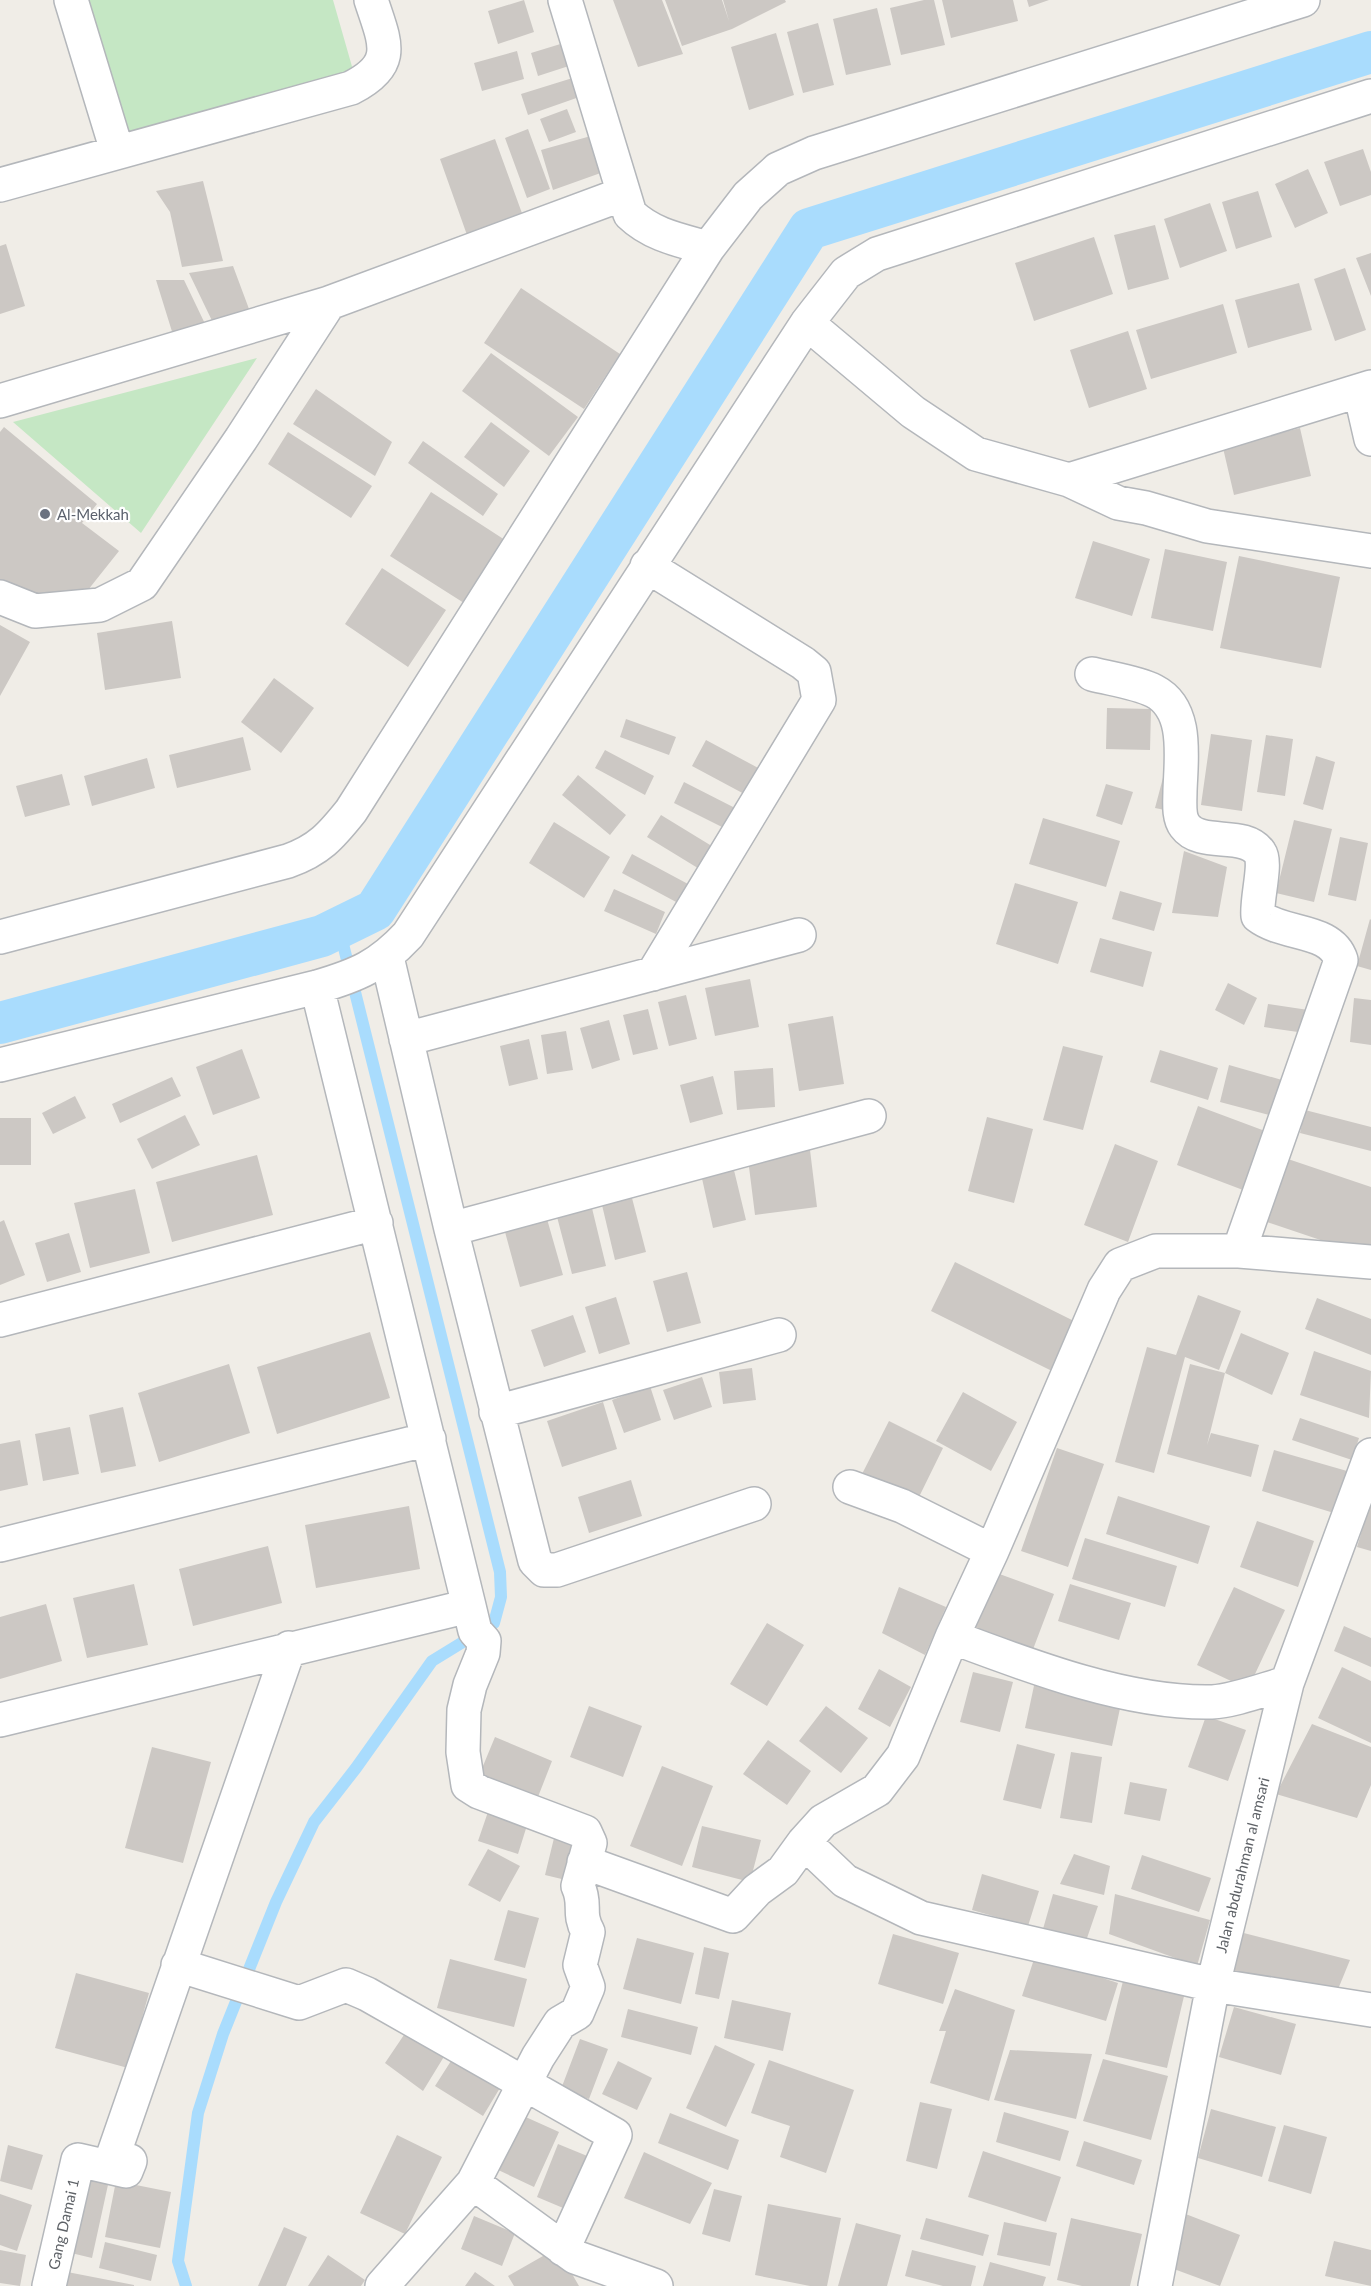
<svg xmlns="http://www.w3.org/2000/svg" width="1371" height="2286" font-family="Lato,sans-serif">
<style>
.green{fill:#c5e7c4}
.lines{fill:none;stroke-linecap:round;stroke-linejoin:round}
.stream{stroke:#a9dcfd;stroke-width:12}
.canal{stroke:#a9dcfd;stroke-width:42}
.building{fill:#ccc8c4}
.minor-casing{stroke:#b4b7bb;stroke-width:36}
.minor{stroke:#fff;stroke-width:33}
.worship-dot{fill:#6b7280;stroke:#fff;stroke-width:2}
.labels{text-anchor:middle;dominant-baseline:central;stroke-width:4.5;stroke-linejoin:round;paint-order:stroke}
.worship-label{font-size:15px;fill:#5b616d;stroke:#fff;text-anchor:start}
.street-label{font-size:15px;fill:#5e6267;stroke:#fff}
</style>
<rect width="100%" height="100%" fill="#f0ede7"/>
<!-- green -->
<path class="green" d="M 73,0 L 333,0 L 359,91 L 113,154 Z
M 257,358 L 141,533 L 13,422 Z"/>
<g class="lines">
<!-- stream -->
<path class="stream" d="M 186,2286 L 178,2261 L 198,2113 L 223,2034 L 276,1902 L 314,1822 L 356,1768 L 432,1661 L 494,1623 L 501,1597 L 500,1572 L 339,928"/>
<!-- canal -->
<path class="canal" d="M 0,1023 L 322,936 L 375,910 L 809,229 L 1371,52"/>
</g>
<!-- building -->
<path class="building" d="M 524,0 L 534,32 L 498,44 L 488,11 Z
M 613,0 L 662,0 L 683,54 L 638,67 Z
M 665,0 L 722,0 L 729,21 L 723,0 L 785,0 L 786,2 L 732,29 L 682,46 Z
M 924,0 L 934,0 L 945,45 L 901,55 L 890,8 Z
M 942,0 L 1013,0 L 1018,21 L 951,38 Z
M 1027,0 L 1049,0 L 1029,7 Z
M 877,8 L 891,65 L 846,75 L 833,19 Z
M 818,23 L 834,85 L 803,93 L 787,32 Z
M 776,33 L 794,95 L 749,110 L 731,47 Z
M 567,42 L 575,64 L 538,76 L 531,53 Z
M 517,51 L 524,79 L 482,91 L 474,63 Z
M 579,76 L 585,95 L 528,115 L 521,94 Z
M 567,109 L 576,132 L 549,142 L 540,119 Z
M 528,129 L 550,189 L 527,198 L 505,138 Z
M 598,134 L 609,170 L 553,190 L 541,150 Z
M 495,139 L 523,216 L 467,235 L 440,159 Z
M 1363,149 L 1371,172 L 1371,195 L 1340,206 L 1324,162 Z
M 1308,169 L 1328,213 L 1295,228 L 1275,184 Z
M 203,181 L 223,261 L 182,267 L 170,212 L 156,191 Z
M 1258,191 L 1272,237 L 1236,249 L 1222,202 Z
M 1210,203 L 1227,251 L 1180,268 L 1164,219 Z
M 1155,225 L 1169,279 L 1128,290 L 1114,235 Z
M 1094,237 L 1113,294 L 1034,321 L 1015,263 Z
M 6,244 L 25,306 L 0,314 L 0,246 Z
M 1371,253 L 1371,296 L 1356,258 Z
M 233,266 L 252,317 L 216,329 L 189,273 Z
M 1345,268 L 1366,330 L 1335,341 L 1314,279 Z
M 156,280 L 184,280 L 208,330 L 174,338 Z
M 1299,283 L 1312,330 L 1248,348 L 1235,300 Z
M 521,288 L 620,354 L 584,409 L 484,343 Z
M 1223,304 L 1237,353 L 1151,379 L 1136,330 Z
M 1128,331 L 1147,389 L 1089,408 L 1070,350 Z
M 491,353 L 578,417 L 549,456 L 462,391 Z
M 316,389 L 392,442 L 375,476 L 293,424 Z
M 491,422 L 530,451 L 504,487 L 464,457 Z
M 4,427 L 97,504 L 82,523 L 119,551 L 84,595 L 35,599 L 0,586 L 0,432 Z
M 1300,428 L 1311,476 L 1234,495 L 1223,448 Z
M 288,432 L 372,486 L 351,518 L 268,464 Z
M 423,441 L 498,494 L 483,516 L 408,463 Z
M 431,492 L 505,540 L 464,603 L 390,556 Z
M 1093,541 L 1150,559 L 1132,616 L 1075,598 Z
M 1165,549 L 1227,562 L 1213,631 L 1151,618 Z
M 1239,556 L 1340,577 L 1321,668 L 1220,648 Z
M 382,568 L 446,610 L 408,667 L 345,624 Z
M 172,621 L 181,678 L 105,690 L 97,633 Z
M 0,625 L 30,642 L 0,696 Z
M 274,678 L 314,708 L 281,753 L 241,722 Z
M 1107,708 L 1151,709 L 1150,750 L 1106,749 Z
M 626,719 L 676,737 L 669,755 L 620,737 Z
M 1211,734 L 1252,740 L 1242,811 L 1201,805 Z
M 1266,735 L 1293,739 L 1285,796 L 1257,792 Z
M 243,737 L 251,770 L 177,788 L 169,755 Z
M 706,740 L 762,770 L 748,796 L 692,766 Z
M 605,750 L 654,776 L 645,795 L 595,768 Z
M 1316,756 L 1335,762 L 1323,810 L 1303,804 Z
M 147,758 L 155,788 L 92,806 L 84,776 Z
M 62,774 L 70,805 L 25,817 L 16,786 Z
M 1164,774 L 1178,777 L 1170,811 L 1155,808 Z
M 578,775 L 626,815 L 610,835 L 562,795 Z
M 684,782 L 737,809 L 726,829 L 674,803 Z
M 1106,784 L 1133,792 L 1122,825 L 1096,816 Z
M 661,815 L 715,848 L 701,870 L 647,837 Z
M 1043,818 L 1120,841 L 1106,887 L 1029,864 Z
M 1294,820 L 1332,829 L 1314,902 L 1276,893 Z
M 554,822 L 610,857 L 584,898 L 529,863 Z
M 1340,837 L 1368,843 L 1356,901 L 1328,895 Z
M 1184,851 L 1227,867 L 1218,917 L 1172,913 Z
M 632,854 L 688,884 L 678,903 L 622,873 Z
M 1015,883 L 1078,902 L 1058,964 L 996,944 Z
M 614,889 L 665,912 L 656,934 L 604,911 Z
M 1120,891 L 1162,903 L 1154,931 L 1112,919 Z
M 1370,919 L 1371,920 L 1371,970 L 1357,966 Z
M 1100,938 L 1152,952 L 1143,987 L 1090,972 Z
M 750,979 L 759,1027 L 715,1036 L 705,988 Z
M 1228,983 L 1257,998 L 1244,1025 L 1215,1010 Z
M 686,995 L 697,1039 L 669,1046 L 658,1002 Z
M 1354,998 L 1371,1000 L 1371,1045 L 1350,1042 Z
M 1268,1004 L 1315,1011 L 1312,1034 L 1264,1027 Z
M 648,1009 L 658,1049 L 633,1055 L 623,1015 Z
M 833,1016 L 844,1084 L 799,1091 L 788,1024 Z
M 609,1020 L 620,1060 L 592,1069 L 580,1028 Z
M 566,1031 L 573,1070 L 547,1074 L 541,1035 Z
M 529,1039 L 538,1079 L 509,1086 L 500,1046 Z
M 1063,1046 L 1103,1056 L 1083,1130 L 1043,1120 Z
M 242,1049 L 260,1098 L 213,1115 L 196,1067 Z
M 1160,1050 L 1218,1068 L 1208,1100 L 1150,1082 Z
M 1229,1065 L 1282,1080 L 1273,1116 L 1220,1102 Z
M 773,1068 L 775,1107 L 737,1110 L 734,1071 Z
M 713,1076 L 723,1114 L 690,1123 L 680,1085 Z
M 172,1077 L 181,1096 L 120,1123 L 112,1104 Z
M 75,1096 L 86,1118 L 53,1134 L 42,1113 Z
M 1198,1106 L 1265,1131 L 1243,1190 L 1177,1165 Z
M 1305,1110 L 1371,1127 L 1371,1151 L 1300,1133 Z
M 185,1115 L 200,1145 L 152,1169 L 137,1139 Z
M 987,1117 L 1033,1129 L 1014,1203 L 968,1191 Z
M 0,1118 L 31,1118 L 31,1165 L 0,1165 Z
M 1115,1144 L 1158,1161 L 1128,1242 L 1084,1225 Z
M 810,1150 L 817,1207 L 755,1215 L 748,1159 Z
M 257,1155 L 273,1215 L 172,1242 L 156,1182 Z
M 1288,1159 L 1371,1187 L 1371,1257 L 1267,1222 Z
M 733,1166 L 746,1220 L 713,1228 L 701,1174 Z
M 135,1189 L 150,1253 L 90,1268 L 74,1203 Z
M 632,1198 L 646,1252 L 615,1260 L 602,1205 Z
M 591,1204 L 606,1266 L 572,1274 L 556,1213 Z
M 547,1219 L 563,1275 L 520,1287 L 505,1232 Z
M 4,1220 L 25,1275 L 0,1285 L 0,1222 Z
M 69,1233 L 81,1272 L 47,1282 L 35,1243 Z
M 955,1262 L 1076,1322 L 1052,1371 L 931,1311 Z
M 687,1272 L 701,1323 L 667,1332 L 653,1281 Z
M 1198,1295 L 1241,1311 L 1219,1370 L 1185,1357 L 1154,1473 L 1115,1462 L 1147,1347 L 1176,1355 Z
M 616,1297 L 630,1344 L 599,1354 L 585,1307 Z
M 1317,1298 L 1371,1319 L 1371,1355 L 1305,1329 Z
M 573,1315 L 586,1352 L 544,1367 L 531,1330 Z
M 370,1332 L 390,1398 L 277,1434 L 257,1367 Z
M 1241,1333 L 1289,1353 L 1272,1395 L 1225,1373 Z
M 1314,1351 L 1371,1371 L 1369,1418 L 1300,1395 Z
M 229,1364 L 250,1433 L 159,1462 L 138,1393 Z
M 1190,1364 L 1225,1373 L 1207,1445 L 1211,1433 L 1259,1445 L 1251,1477 L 1167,1454 Z
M 752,1368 L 756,1400 L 723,1404 L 719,1372 Z
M 702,1377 L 712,1407 L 674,1420 L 663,1390 Z
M 650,1386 L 661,1420 L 624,1433 L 612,1400 Z
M 963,1392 L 1017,1422 L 991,1471 L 936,1441 Z
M 603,1402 L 617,1449 L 562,1467 L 547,1421 Z
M 123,1407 L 136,1466 L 101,1473 L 89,1415 Z
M 1300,1418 L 1359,1438 L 1352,1460 L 1292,1440 Z
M 889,1421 L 943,1448 L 917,1501 L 862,1474 Z
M 70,1427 L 79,1474 L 43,1481 L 35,1434 Z
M 20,1440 L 28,1485 L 0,1491 L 0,1444 Z
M 1057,1448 L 1104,1464 L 1068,1567 L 1021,1551 Z
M 1274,1450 L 1347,1471 L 1334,1513 L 1262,1491 Z
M 631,1480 L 642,1516 L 589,1533 L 578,1497 Z
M 1118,1496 L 1210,1526 L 1198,1564 L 1106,1534 Z
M 1370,1504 L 1371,1504 L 1371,1551 L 1357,1547 Z
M 409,1506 L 420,1569 L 316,1588 L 305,1525 Z
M 1257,1521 L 1314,1541 L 1298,1587 L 1240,1567 Z
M 1085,1538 L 1177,1566 L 1165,1607 L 1072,1579 Z
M 268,1546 L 282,1603 L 193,1626 L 179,1569 Z
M 994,1572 L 1054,1594 L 1032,1652 L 973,1630 Z
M 134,1584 L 148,1645 L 87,1658 L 73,1598 Z
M 1070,1584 L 1131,1603 L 1119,1640 L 1058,1621 Z
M 899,1587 L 946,1607 L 925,1655 L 882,1633 Z
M 1234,1587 L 1285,1610 L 1248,1689 L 1197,1665 Z
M 46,1604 L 62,1661 L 0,1679 L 0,1617 Z
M 767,1623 L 804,1645 L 767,1706 L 730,1684 Z
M 1344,1626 L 1371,1638 L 1371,1667 L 1334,1651 Z
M 1342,1667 L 1371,1681 L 1371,1743 L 1318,1718 Z
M 879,1669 L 911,1687 L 890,1727 L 858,1709 Z
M 973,1672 L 1013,1682 L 1000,1732 L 960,1722 Z
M 1035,1681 L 1122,1699 L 1112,1746 L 1025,1728 Z
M 589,1706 L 642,1726 L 623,1777 L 570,1757 Z
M 826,1706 L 868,1738 L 841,1773 L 799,1741 Z
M 1206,1716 L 1246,1730 L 1228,1781 L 1188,1767 Z
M 1312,1724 L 1371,1747 L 1371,1785 L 1357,1818 L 1276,1794 Z
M 495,1737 L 552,1761 L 536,1802 L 478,1778 Z
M 768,1740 L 811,1771 L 787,1805 L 743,1774 Z
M 1017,1744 L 1055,1754 L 1041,1809 L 1003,1800 Z
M 152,1747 L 211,1762 L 183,1863 L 125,1848 Z
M 1071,1752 L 1102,1757 L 1092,1823 L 1060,1818 Z
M 662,1766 L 713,1786 L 682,1866 L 630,1846 Z
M 1130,1782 L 1167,1789 L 1160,1821 L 1124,1814 Z
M 490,1806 L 529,1819 L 518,1854 L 478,1841 Z
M 702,1826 L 761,1840 L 750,1882 L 692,1867 Z
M 555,1834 L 580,1840 L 570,1881 L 545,1875 Z
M 488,1849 L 520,1866 L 500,1902 L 468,1885 Z
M 1074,1854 L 1110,1866 L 1104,1895 L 1060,1884 Z
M 1142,1855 L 1211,1878 L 1199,1912 L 1131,1889 Z
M 982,1874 L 1039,1891 L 1028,1926 L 972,1910 Z
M 1053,1894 L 1098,1906 L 1086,1941 L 1043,1929 Z
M 1115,1894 L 1210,1920 L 1197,1966 L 1109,1934 Z
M 508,1910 L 539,1918 L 525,1968 L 494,1960 Z
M 1232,1930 L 1350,1960 L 1334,1999 L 1219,1973 Z
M 893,1934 L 959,1953 L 943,2004 L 878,1984 Z
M 637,1938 L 694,1953 L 681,2004 L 623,1989 Z
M 704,1947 L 729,1953 L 719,1999 L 695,1994 Z
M 1035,1956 L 1118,1983 L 1106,2021 L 1022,1996 Z
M 450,1959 L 527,1979 L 514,2027 L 437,2008 Z
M 76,1973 L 149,1993 L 128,2068 L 55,2048 Z
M 1124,1977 L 1185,1992 L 1167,2068 L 1105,2054 Z
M 955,1989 L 1015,2010 L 989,2101 L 930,2083 L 946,2031 L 939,2031 Z
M 732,2000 L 791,2013 L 783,2051 L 724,2038 Z
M 1234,2007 L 1296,2024 L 1281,2075 L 1219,2057 Z
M 628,2009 L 698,2027 L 691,2055 L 621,2037 Z
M 408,2029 L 445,2055 L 423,2091 L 385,2063 Z
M 580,2039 L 608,2049 L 589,2099 L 561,2089 Z
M 715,2045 L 755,2064 L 726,2127 L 686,2108 Z
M 458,2050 L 506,2078 L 483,2116 L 435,2086 Z
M 1010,2050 L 1092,2054 L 1076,2119 L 994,2100 Z
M 1103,2059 L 1168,2076 L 1151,2140 L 1083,2121 Z
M 769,2060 L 854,2090 L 826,2173 L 780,2157 L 790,2126 L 751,2113 Z
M 618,2061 L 652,2078 L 637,2110 L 602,2094 Z
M 920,2102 L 952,2109 L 937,2169 L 906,2161 Z
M 1211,2109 L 1276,2127 L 1262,2177 L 1198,2158 Z
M 1004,2112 L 1069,2131 L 1060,2161 L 996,2142 Z
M 670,2113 L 739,2140 L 728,2170 L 658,2143 Z
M 519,2114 L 559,2132 L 534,2187 L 494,2168 Z
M 1284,2125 L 1327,2137 L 1311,2194 L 1268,2181 Z
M 397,2135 L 442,2157 L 405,2234 L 360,2213 Z
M 1084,2141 L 1142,2160 L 1134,2185 L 1076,2166 Z
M 558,2144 L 597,2160 L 575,2213 L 537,2197 Z
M 8,2145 L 43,2155 L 32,2190 L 0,2181 Z
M 983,2151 L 1061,2177 L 1046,2222 L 968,2197 Z
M 644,2152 L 712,2183 L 690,2224 L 624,2198 Z
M 86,2165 L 111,2171 L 92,2258 L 67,2252 Z
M 116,2181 L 171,2192 L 160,2248 L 105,2237 Z
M 714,2189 L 742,2196 L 730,2242 L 702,2234 Z
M 0,2194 L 32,2205 L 17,2251 L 0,2245 Z
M 768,2204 L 841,2218 L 827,2286 L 810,2286 L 755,2275 Z
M 1183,2213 L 1240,2235 L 1220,2286 L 1163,2265 Z
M 474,2216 L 515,2233 L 502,2266 L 461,2249 Z
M 926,2218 L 989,2235 L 983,2256 L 920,2239 Z
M 1071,2218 L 1142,2234 L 1130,2286 L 1082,2286 L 1057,2280 Z
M 1004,2222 L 1057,2233 L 1050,2266 L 997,2255 Z
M 856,2223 L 901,2235 L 887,2286 L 838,2286 Z
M 284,2227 L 307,2237 L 286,2286 L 258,2286 Z
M 1334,2241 L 1371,2250 L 1371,2286 L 1325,2276 Z
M 105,2242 L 157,2255 L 151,2281 L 99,2268 Z
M 557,2248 L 579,2286 L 514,2286 L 508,2276 Z
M 0,2250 L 26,2255 L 20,2286 L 0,2283 Z
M 912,2250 L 976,2266 L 971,2286 L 943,2286 L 905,2276 Z
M 328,2255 L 365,2280 L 361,2286 L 308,2286 Z
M 990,2262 L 1046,2277 L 1043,2286 L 983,2286 Z
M 57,2270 L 134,2285 L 134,2286 L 54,2286 Z
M 475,2272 L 495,2286 L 465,2286 Z"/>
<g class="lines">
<!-- minor casing -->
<g class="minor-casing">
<path id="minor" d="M 71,0 L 117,151
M 565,0 L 630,214 C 652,235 679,240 708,248
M 0,185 L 351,88 C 398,64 385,43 371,0
M 807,323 L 913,412 L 976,454 L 1069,480 L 1118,503 L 1146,508 L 1207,526 L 1371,551
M 1360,391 L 1371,439
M 0,401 L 329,303 L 623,194
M 1069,480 L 1371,387
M 647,566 L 803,663 L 814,672 L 819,700 L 653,974
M 0,597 L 35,611 L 100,605 L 142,584 L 241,439 L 329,303
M 1092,674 C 1111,679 1136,682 1154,691 C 1189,709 1181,758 1180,791 C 1180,801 1178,817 1185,826 C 1201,848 1245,830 1260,853 C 1267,863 1256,900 1258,916 C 1284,936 1331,928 1341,960 L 1239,1251
M 0,937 L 288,861 C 319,850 331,836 351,811 L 708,248 L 748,196 L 778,169 L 814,153 L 1303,0
M 387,957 L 451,1229 L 535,1561 L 544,1570 L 557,1570 L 754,1504
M 317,987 L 469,1606 L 475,1631 L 484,1641 L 483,1653 L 470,1685 L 464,1710 L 463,1752 L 468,1785 L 479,1792 L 585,1832 L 590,1843 L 578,1886 C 587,1905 577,1912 588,1932 L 580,1965 L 588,1987 L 577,2013 L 560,2023 L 538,2057 L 473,2183 L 382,2286
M 406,1039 L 799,935
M 0,1065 L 317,987 C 358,975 379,966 408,935 L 807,323 L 846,273 L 877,254 L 1371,96
M 451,1229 L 869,1116
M 0,1320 L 376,1223
M 496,1412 L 779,1335
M 850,1487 L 902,1506 L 992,1551
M 0,1545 L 429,1439
M 952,1637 C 1029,1666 1128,1704 1212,1702 C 1234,1701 1265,1689 1287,1683
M 0,1720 L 469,1606
M 804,1842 L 845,1881 L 921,1918 L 1213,1985 L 1371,2010
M 584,1862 L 733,1916 L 757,1890 L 783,1871 L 804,1842 L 823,1821 L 877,1790 L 903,1756 L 952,1637 L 992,1551 L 1104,1290 L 1120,1265 L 1156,1251 L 1239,1251 L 1371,1262
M 178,1965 L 299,2003 L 346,1985 L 367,1994 L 615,2135 L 563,2249
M 113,2156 L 289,1648
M 473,2183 L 575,2257 L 656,2286
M 49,2286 L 78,2160 L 126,2171 L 130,2161
M 1155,2286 L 1213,1985 L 1287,1683 L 1371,1455"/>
</g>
<!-- minor -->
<use href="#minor" class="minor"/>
</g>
<!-- markers -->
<circle class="worship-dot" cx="45" cy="514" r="6"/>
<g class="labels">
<!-- worship labels -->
<g class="worship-label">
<text x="57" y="514">Al-Mekkah</text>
</g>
<!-- street labels -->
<g class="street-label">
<text transform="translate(1242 1865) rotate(-76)">Jalan abdurahman al amsari</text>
<text transform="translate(63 2224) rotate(-77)">Gang Damai 1</text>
</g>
</g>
</svg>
